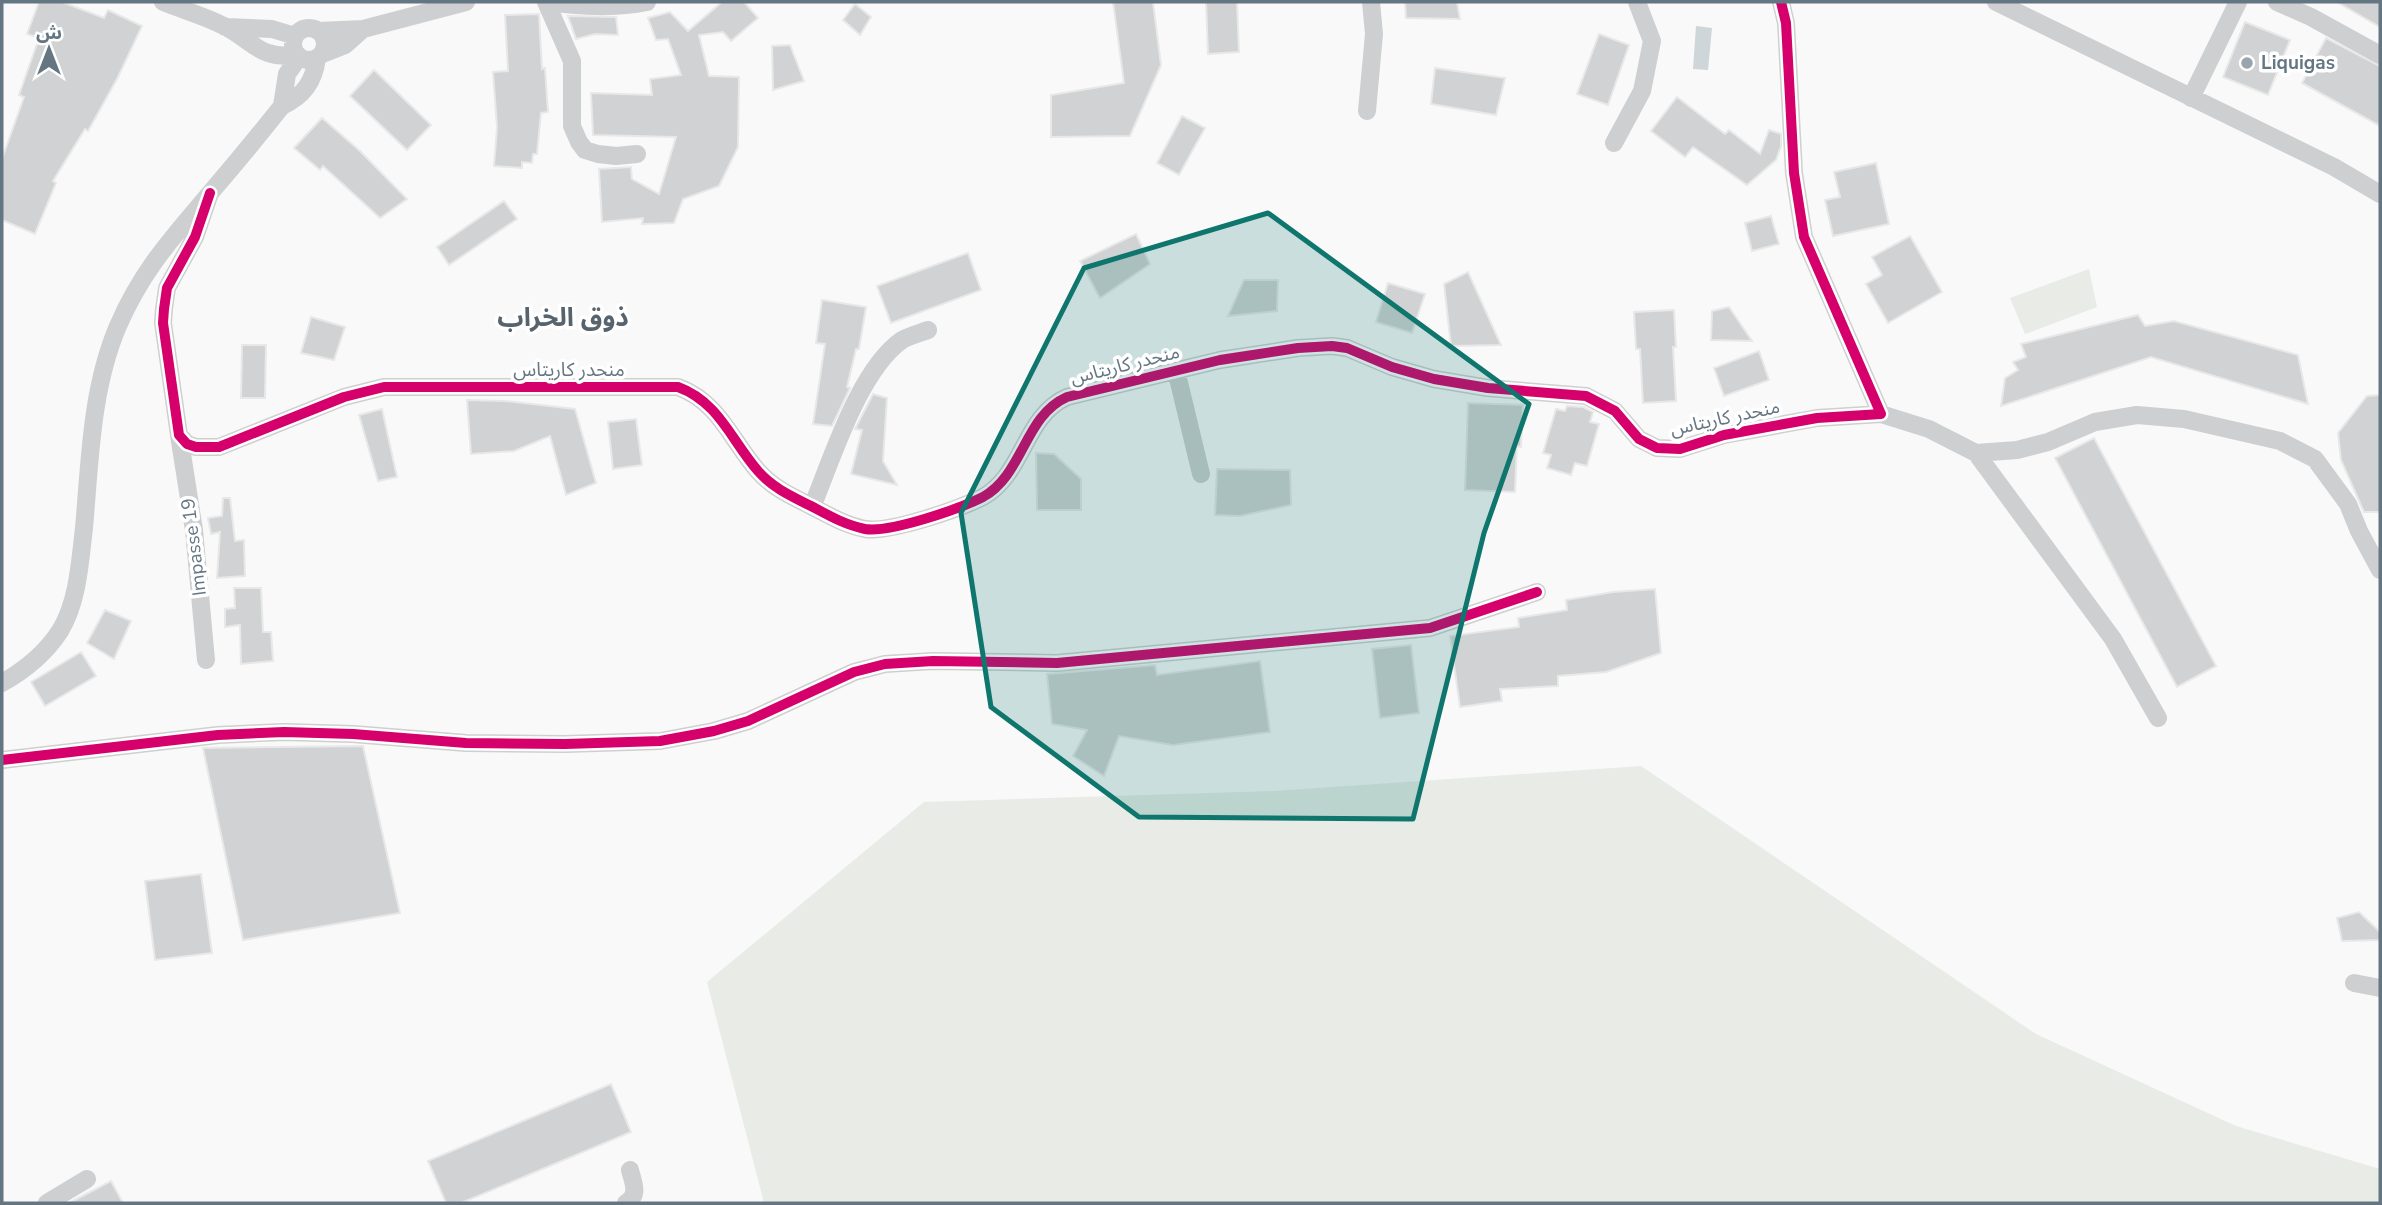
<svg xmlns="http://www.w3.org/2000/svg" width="2382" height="1205" font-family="'Nunito Sans','Noto Sans Arabic',sans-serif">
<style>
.green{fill:#e8ebe6}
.water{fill:#ced6d9}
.building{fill:#d0d2d3;stroke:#e8e8e8;stroke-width:2}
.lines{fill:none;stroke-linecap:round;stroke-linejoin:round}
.minor{stroke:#cecfd0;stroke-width:18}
.cycleway-casing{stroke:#fff;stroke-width:15}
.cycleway{stroke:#d6006c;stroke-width:10}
.marked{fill:#0f766e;fill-opacity:0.2;stroke:#0f766e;stroke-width:5;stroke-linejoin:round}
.poi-dot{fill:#99a4ac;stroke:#fff;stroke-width:2.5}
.labels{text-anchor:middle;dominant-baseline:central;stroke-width:7;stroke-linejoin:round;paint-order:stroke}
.poi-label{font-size:19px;font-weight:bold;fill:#657683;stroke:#fff;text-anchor:start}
.street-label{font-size:19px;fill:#657683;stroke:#fff}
.district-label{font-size:26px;font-weight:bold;fill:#57646e;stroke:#fff}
</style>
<rect width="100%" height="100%" fill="#f9f9f9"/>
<!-- green -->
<path class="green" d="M 2089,269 L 2097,307 L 2025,334 L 2010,298 Z
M 1641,766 L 2036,1034 L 2236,1126 L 2380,1169 L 2380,1203 L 764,1203 L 707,982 L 924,802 L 1274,791 Z"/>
<!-- water -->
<path class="water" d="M 1696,26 L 1712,28 L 1708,70 L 1693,69 Z"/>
<!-- building -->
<path class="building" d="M 39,2 L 62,2 L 104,18 L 108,10 L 142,26 L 118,77 L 88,131 L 85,129 L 53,181 L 56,183 L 35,234 L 2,220 L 2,159 L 24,97 L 19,95 L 39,38 L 27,34 Z
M 722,2 L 744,2 L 758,18 L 731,41 L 723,32 L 699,35 L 709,76 L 739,77 L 738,147 L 719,186 L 683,199 L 674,223 L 642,224 L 643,218 L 602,222 L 599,169 L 631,167 L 632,179 L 659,194 L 676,137 L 593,135 L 591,93 L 652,95 L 650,79 L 681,75 L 668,39 L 656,40 L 648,18 L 670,12 L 688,31 Z
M 1113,2 L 1153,2 L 1161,65 L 1130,136 L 1051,137 L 1051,95 L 1124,83 Z
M 1206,2 L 1237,2 L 1239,52 L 1208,54 Z
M 1405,2 L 1457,2 L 1460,19 L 1406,18 Z
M 2337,2 L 2380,2 L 2380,27 Z
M 855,4 L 871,17 L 860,35 L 843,20 Z
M 539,14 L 542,69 L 545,68 L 548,112 L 541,113 L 537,154 L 533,154 L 532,163 L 522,162 L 522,168 L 494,166 L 497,127 L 493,72 L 508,71 L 505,15 Z
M 568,16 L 616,17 L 618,35 L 595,34 L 576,39 Z
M 2245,22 L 2290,40 L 2268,95 L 2223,77 Z
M 1599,34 L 1629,45 L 1608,105 L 1577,94 Z
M 2326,38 L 2380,66 L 2380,126 L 2302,83 Z
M 790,45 L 804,81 L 773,90 L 772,46 Z
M 1435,68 L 1505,78 L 1496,115 L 1431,104 Z
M 374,70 L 431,125 L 407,150 L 350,96 Z
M 1677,97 L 1725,134 L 1729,130 L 1760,154 L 1769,130 L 1781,134 L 1781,146 L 1776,160 L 1747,185 L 1693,147 L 1685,157 L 1651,131 Z
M 1182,116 L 1205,128 L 1179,175 L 1157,163 Z
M 322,118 L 360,151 L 407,199 L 380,218 L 323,166 L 320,170 L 294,148 Z
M 1876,163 L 1889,224 L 1833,236 L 1825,200 L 1840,197 L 1834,172 Z
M 504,201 L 517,219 L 449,265 L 437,247 Z
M 1771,216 L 1779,244 L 1752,251 L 1745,223 Z
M 1136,234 L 1150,264 L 1100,298 L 1080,261 Z
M 1910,236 L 1942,292 L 1888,323 L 1866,284 L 1882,275 L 1872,257 Z
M 968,253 L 981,290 L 891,323 L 877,286 Z
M 1468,272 L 1501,345 L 1451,346 L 1444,284 Z
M 1244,280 L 1278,280 L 1277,311 L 1228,316 Z
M 1388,283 L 1425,294 L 1412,333 L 1376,322 Z
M 822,300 L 866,307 L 859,349 L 856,349 L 847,387 L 850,388 L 832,426 L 813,424 L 825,344 L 816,343 Z
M 1729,307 L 1752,341 L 1711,340 L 1712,311 Z
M 1674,310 L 1676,347 L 1673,347 L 1676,401 L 1643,403 L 1640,349 L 1636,349 L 1634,312 Z
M 2138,315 L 2145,326 L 2174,321 L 2298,355 L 2308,404 L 2151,357 L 2001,406 L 2005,378 L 2018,370 L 2013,362 L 2026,357 L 2021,344 Z
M 311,317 L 345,327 L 334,360 L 301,353 Z
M 242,345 L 266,345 L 265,398 L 241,398 Z
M 1759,351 L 1769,380 L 1724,396 L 1714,368 Z
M 873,394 L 887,398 L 883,461 L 897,485 L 851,474 L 862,430 L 855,429 Z
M 2380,395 L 2380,512 L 2364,512 L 2341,460 L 2338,433 L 2367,396 Z
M 467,400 L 505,401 L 575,409 L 596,483 L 566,495 L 550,436 L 514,451 L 471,454 Z
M 1468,403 L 1523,405 L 1521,447 L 1517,446 L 1515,492 L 1465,490 Z
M 1567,406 L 1583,407 L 1593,412 L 1590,422 L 1599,424 L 1587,466 L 1575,463 L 1571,475 L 1547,468 L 1551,455 L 1543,453 L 1556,409 L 1565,411 Z
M 382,409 L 397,477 L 378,481 L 359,415 Z
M 636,419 L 642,465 L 613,469 L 608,422 Z
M 2094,438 L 2216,666 L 2177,687 L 2055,458 Z
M 1036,453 L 1054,454 L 1081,479 L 1081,510 L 1037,510 Z
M 1217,469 L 1290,470 L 1291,505 L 1240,516 L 1215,515 Z
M 223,498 L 230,498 L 235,541 L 244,540 L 245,576 L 217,578 L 220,532 L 211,534 L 208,518 L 222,516 Z
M 234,588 L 261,588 L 263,632 L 271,632 L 273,661 L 241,664 L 240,625 L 225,627 L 225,609 L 235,608 Z
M 1655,589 L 1661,653 L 1606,672 L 1558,676 L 1558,686 L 1500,689 L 1502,701 L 1460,707 L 1450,636 L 1519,627 L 1518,618 L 1567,610 L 1566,600 L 1613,592 Z
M 105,610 L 131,621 L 114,659 L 87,643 Z
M 1411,645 L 1419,713 L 1380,718 L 1372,649 Z
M 81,652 L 96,676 L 45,706 L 31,682 Z
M 1260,661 L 1270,732 L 1173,745 L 1119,736 L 1104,776 L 1073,756 L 1087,730 L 1052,724 L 1047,674 L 1155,665 L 1157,675 Z
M 363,746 L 400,913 L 243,940 L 203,748 Z
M 201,874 L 212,953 L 155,960 L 145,881 Z
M 2359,912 L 2380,932 L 2380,940 L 2342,941 L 2337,918 Z
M 611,1084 L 631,1132 L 461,1203 L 446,1203 L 428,1161 Z
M 111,1181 L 123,1203 L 69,1203 Z"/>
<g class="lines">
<!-- minor -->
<path class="minor" d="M 163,2 C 183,10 205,16 224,26 C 254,41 259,60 298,55
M 546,2 L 572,61 L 572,126 L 579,142 L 585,150 L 598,154 L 616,156 L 637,154
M 547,2 C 581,6 613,9 647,2
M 1781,2 L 1786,23 L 1794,173 L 1804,237 L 1881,414
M 1996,2 L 2334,167 L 2380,194
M 2277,2 L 2311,17 L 2380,55
M 225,27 L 272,29 L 295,36
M293 44a16 16 0 1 1 32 0a16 16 0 1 1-32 0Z
M 318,31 L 363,29 L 466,2
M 322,54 L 345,45 L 363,29
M 2191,98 L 2238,2
M 282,106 L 287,74 L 299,57
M 1367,111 L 1374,34 L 1371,2
M 1614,143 L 1642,91 L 1652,41 L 1637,2
M 210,193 L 195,237 L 167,288 L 164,309 L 163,323 L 179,435 L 187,444 L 196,447 L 219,447 L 344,397 L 384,387 L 678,387 C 719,402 731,440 758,471 C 773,488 791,496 811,506 C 828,515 845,525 865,529 C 890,533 959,509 983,497 C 1024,474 1024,416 1067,397 L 1220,360 L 1298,348 L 1332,346 L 1347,348 L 1392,367 L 1434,379 L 1488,388 L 1586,396 L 1615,411 L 1639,439 L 1657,448 L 1680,449 L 1724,435 L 1817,418 L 1881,414 L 1929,429 L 1976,453 L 2113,639 L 2158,718
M 1176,370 L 1201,474
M 179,435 L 194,530 L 206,660
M 1976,453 L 2017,450 L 2048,442 L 2095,422 L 2137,415 L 2184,419 L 2280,441 L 2315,459 L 2348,504 L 2359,531 L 2380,570
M 812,507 C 832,459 859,370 902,340 C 909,336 920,333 928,330
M 2,683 C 25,670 45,654 60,631 C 78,602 80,561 84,528 C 90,461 91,389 118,326 C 142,270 173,237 211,192 C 235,164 259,135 282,106 C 304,96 314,81 317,58
M 2,760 L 218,735 L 284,732 L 353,734 L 466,743 L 565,744 L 660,741 L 714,731 L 748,721 L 854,672 L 885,664 L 933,661 L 1057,663 L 1430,628 L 1537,592
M 2354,983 L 2380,988
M 47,1203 L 87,1179
M 626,1203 C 640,1195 633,1183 630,1170"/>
<!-- cycleway casing -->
<g class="cycleway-casing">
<path id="cycleway" d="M 210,193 L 195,237 L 167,288 L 164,309 L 163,323 L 179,435 L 187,444 L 196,447 L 219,447 L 344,397 L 384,387 L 678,387 C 719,402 731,440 758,471 C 773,488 791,496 811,506 C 828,515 845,525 865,529 C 890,533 959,509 983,497 C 1024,474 1024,416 1067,397 L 1220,360 L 1298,348 L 1332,346 L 1347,348 L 1392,367 L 1434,379 L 1488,388 L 1586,396 L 1615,411 L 1639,439 L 1657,448 L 1680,449 L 1724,435 L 1817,418 L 1881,414 L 1804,237 L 1794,173 L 1786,23 L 1781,2
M 2,760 L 218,735 L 284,732 L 353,734 L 466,743 L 565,744 L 660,741 L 714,731 L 748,721 L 854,672 L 885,664 L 933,661 L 1057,663 L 1430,628 L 1537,592"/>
</g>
<!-- cycleway -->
<use href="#cycleway" class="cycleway"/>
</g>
<!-- marked area -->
<path class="marked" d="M 1268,213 L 1529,404 L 1484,533 L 1413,819 L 1139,817 L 991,707 L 961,513 L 1084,268 Z"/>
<!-- markers -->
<circle class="poi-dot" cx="2247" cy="63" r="7"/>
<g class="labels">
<!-- poi labels -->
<g class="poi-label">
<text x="2261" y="63">Liquigas</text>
</g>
<!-- street labels -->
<g class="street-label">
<text transform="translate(1125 365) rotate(-14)">منحدر كاريتاس</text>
<text x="569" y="370">منحدر كاريتاس</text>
<text transform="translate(1725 418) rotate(-12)">منحدر كاريتاس</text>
<text transform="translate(194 547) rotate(-97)">Impasse 19</text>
</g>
<!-- district labels -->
<g class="district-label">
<text x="563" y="317">ذوق الخراب</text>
</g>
</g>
<!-- border -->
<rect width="2382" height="1205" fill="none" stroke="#657683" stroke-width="7"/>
<!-- north arrow -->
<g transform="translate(49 49)" stroke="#ffffff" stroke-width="5" paint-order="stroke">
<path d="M0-5L12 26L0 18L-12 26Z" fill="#657683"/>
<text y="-10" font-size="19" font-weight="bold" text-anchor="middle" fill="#657683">ش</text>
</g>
</svg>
